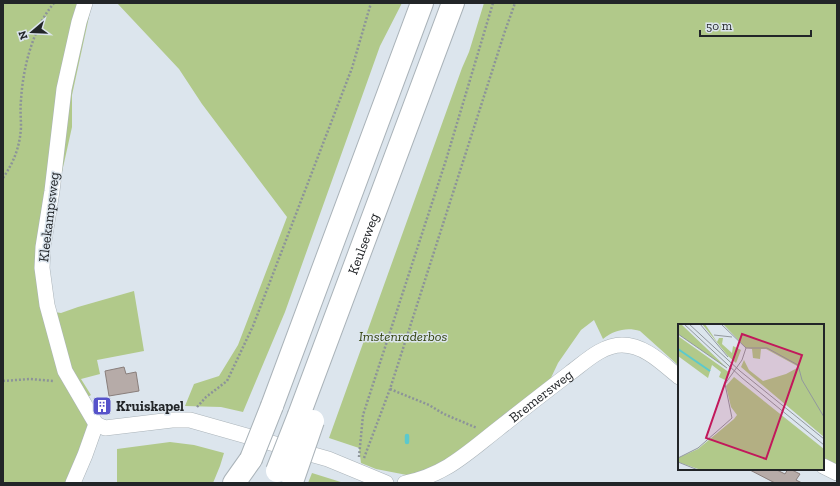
<svg xmlns="http://www.w3.org/2000/svg" width="840" height="486" font-family="'Zilla Slab',serif">
<style>
.green{fill:#b1c98a}
.lines{fill:none;stroke-linecap:round;stroke-linejoin:round}
.stream{stroke:#5bc9cd;stroke-width:4.5}
.building{fill:#b6aba8;stroke:#897e7b}
.minor-casing{stroke:#aab3b9;stroke-width:16}
.trunk-casing{stroke:#aab3b9;stroke-width:24}
.path{stroke:#8c9399;stroke-width:2.5;stroke-dasharray:2 2;stroke-linecap:butt}
.minor{stroke:#fff;stroke-width:15}
.trunk{stroke:#fff;stroke-width:22}
.trunk-bridge-casing{stroke:#aab3b9;stroke-width:24;stroke-linecap:butt}
.trunk-bridge{stroke:#fff;stroke-width:22}
.labels{text-anchor:middle;dominant-baseline:central;stroke-width:3;stroke-linejoin:round;paint-order:stroke}
.street-label{font-size:14px;fill:#222528;stroke:#dce5ed}
.park-label{font-size:14px;font-style:italic;fill:#31410c;stroke:#dce5ed}
.poi-label{font-size:14px;font-weight:bold;fill:#222528;stroke:#dce5ed;text-anchor:start}
.inset-river{fill:none;stroke:#5bc9cd;stroke-width:2}
.inset-road{fill:none;stroke:#92989e;stroke-width:1}
.view{fill:#c2185b;fill-opacity:0.15;stroke:#c2185b;stroke-width:2}
.inset-edge{fill:none;stroke:#222528;stroke-width:2}
</style>
<rect width="100%" height="100%" fill="#dce5ed"/>
<!-- green -->
<path class="green" d="M 3,3 L 92,3 L 72,95 L 72,127 L 60,181 L 48,264 L 54,312 L 61,313 L 78,307 L 134,291 L 144,351 L 97,360 L 100,374 L 81,379 L 91,395 L 78,403 L 89,422 L 70,483 L 3,483 Z
M 117,3 L 402,3 L 380,46 L 285,312 L 243,412 L 221,407 L 185,406 L 194,384 L 219,376 L 238,345 L 287,217 L 202,104 L 179,69 Z
M 484,3 L 837,3 L 837,468 L 823,461 L 823,325 L 679,325 L 679,366 L 640,331 C 627,327 614,330 603,339 L 594,320 L 581,330 L 558,363 L 549,382 L 453,459 L 412,476 L 376,469 L 361,463 L 359,448 L 329,438 L 462,68 L 469,52 Z
M 170,442 L 194,445 L 224,453 L 220,466 L 213,483 L 117,483 L 117,449 Z
M 312,473 L 344,483 L 308,483 Z"/>
<g class="lines">
<!-- stream -->
<path class="stream" d="M 407,436 L 407,442"/>
</g>
<!-- building -->
<path class="building" d="M 124,367 L 126,374 L 136,372 L 139,391 L 109,396 L 105,371 Z
M 748,469 L 775,469 L 785,474 L 788,469 L 790,469 L 800,474 L 796,480 L 802,483 L 775,483 Z"/>
<g class="lines">
<!-- minor casing -->
<g class="minor-casing">
<g id="minor">
<path d="M 85,3 L 79,22 L 64,89 L 52,191 L 43,247 L 42,268 L 47,305 L 65,371 L 96,424"/>
<path d="M 96,424 L 105,428 L 172,420 L 190,420 L 328,459 L 386,483"/>
<path d="M 823,466 L 837,473"/>
<path d="M 73,483 L 85,455 L 96,424"/>
<path id="s1" d="M 405,483 C 445,475 466,454 498,429 C 522,410 545,392 570,373 C 585,362 602,345 622,345 C 645,345 663,364 679,377"/>
</g>
</g>
<!-- trunk casing -->
<g class="trunk-casing">
<g id="trunk">
<path d="M 272,406 L 422,3"/>
<path id="s2" d="M 299,415 L 453,3"/>
<path d="M 234,483 L 251,459"/>
</g>
</g>
<!-- path -->
<path class="path" d="M 3,178 C 14,162 20,146 21,127 C 21,118 20,109 21,100 C 23,67 33,28 54,3
M 3,381 L 30,379 L 54,381
M 390,389 L 429,405 L 444,414 L 477,428
M 197,407 L 206,397 L 227,381 L 253,326 L 352,68 L 371,3
M 359,457 L 363,415 L 446,160 L 493,3
M 364,458 L 390,389 L 504,34 L 515,3"/>
<!-- minor -->
<use href="#minor" class="minor"/>
<!-- trunk -->
<use href="#trunk" class="trunk"/>
<!-- trunk-bridge casing -->
<g class="trunk-bridge-casing">
<path id="trunk-bridge" d="M 251,459 L 272,406
M 277,471 L 299,415
M 293,479 L 313,421"/>
</g>
<!-- trunk-bridge -->
<use href="#trunk-bridge" class="trunk-bridge"/>
</g>
<!-- icons -->
<defs>
<g id="building-square" transform="scale(1)"><rect x="-9" y="-9" width="18" height="18" rx="4" fill="#5653ca" stroke="#dce5ed"/><path d="M-4-6H4V6H1V3H-1V6H-4ZM-2.5-4.3h1.7v1.8h-1.7ZM.8-4.3h1.7v1.8H.8ZM-2.5-1h1.7V.8h-1.7ZM.8-1h1.7V.8H.8Z" fill="#fff"/></g>
</defs>
<g fill-rule="evenodd">
<use href="#building-square" x="102" y="406"/>
</g>
<g class="labels">
<!-- street labels -->
<g class="street-label">
<text transform="translate(49 217) rotate(-83)">Kleekampsweg</text>
<text stroke="none"><textPath href="#s2" startOffset="183">Keulseweg</textPath></text>
<text stroke="none"><textPath href="#s1" startOffset="163">Bremersweg</textPath></text>
</g>
<!-- park labels -->
<g class="park-label">
<text x="403" y="336">Imstenraderbos</text>
</g>
<!-- poi labels -->
<g class="poi-label">
<text x="116" y="406">Kruiskapel</text>
</g>
</g>
<!-- overview -->
<g transform="translate(678 324)">
<rect width="146" height="146" fill="#dce5ed"/>
<path d="M 0,0 L 3,0 L 49,44 L 0,10 ZM 24,0 L 27,0 L 39,18 L 41,14 L 45,14 L 44,20 L 54,29 L 55,22 L 63,26 L 58,39 L 50,32 ZM 45,0 L 146,0 L 146,113 L 63,43 L 66,36 L 71,46 L 85,57 L 108,50 L 121,43 L 88,25 L 83,25 L 82,35 L 75,34 L 74,25 L 68,24 ZM 0,12 L 52,49 L 47,56 L 41,53 L 43,48 L 34,41 L 30,54 L 0,32 ZM 56,53 L 146,125 L 146,146 L 23,146 L 0,138 L 0,134 L 20,125 L 56,95 L 59,91 L 53,83 L 48,62 Z" fill="#b1c98a"/>
<path class="inset-river" d="M 0,25 L 32,47"/>
<path class="inset-road" d="M 6,0 L 64,54 L 146,121M 11,0 L 62,47 L 146,115M 22,0 L 50,33M 43,0 L 68,24M 0,10 L 49,44M 36,11 L 54,13M 68,24 L 89,24 L 120,41 L 124,56 L 146,93M 0,134 L 20,124 L 54,94 L 47,60 L 64,36 L 68,24M 0,138 L 20,146"/>
<path class="view" d="M 64,10 L 124,31 L 88,135 L 28,114 Z"/>
<rect width="146" height="146" class="inset-edge"/>
</g>
<!-- border -->
<rect width="840" height="486" fill="none" stroke="#222528" stroke-width="8"/>
<!-- north arrow -->
<g transform="translate(32 32) rotate(251)" stroke="#dce5ed" stroke-width="3" paint-order="stroke">
<path d="M0-3L7 15L0 10L-7 15Z" fill="#222528"/>
<text y="-6" font-size="11" font-weight="bold" text-anchor="middle" fill="#222528">N</text>
</g>
<!-- scale -->
<path d="M700 30v6h111v-6" fill="none" stroke="#222528" stroke-width="2"/>
<text x="706" y="30" font-size="12" fill="#222528" stroke="#dce5ed" stroke-width="3" paint-order="stroke">50 m</text>
</svg>
